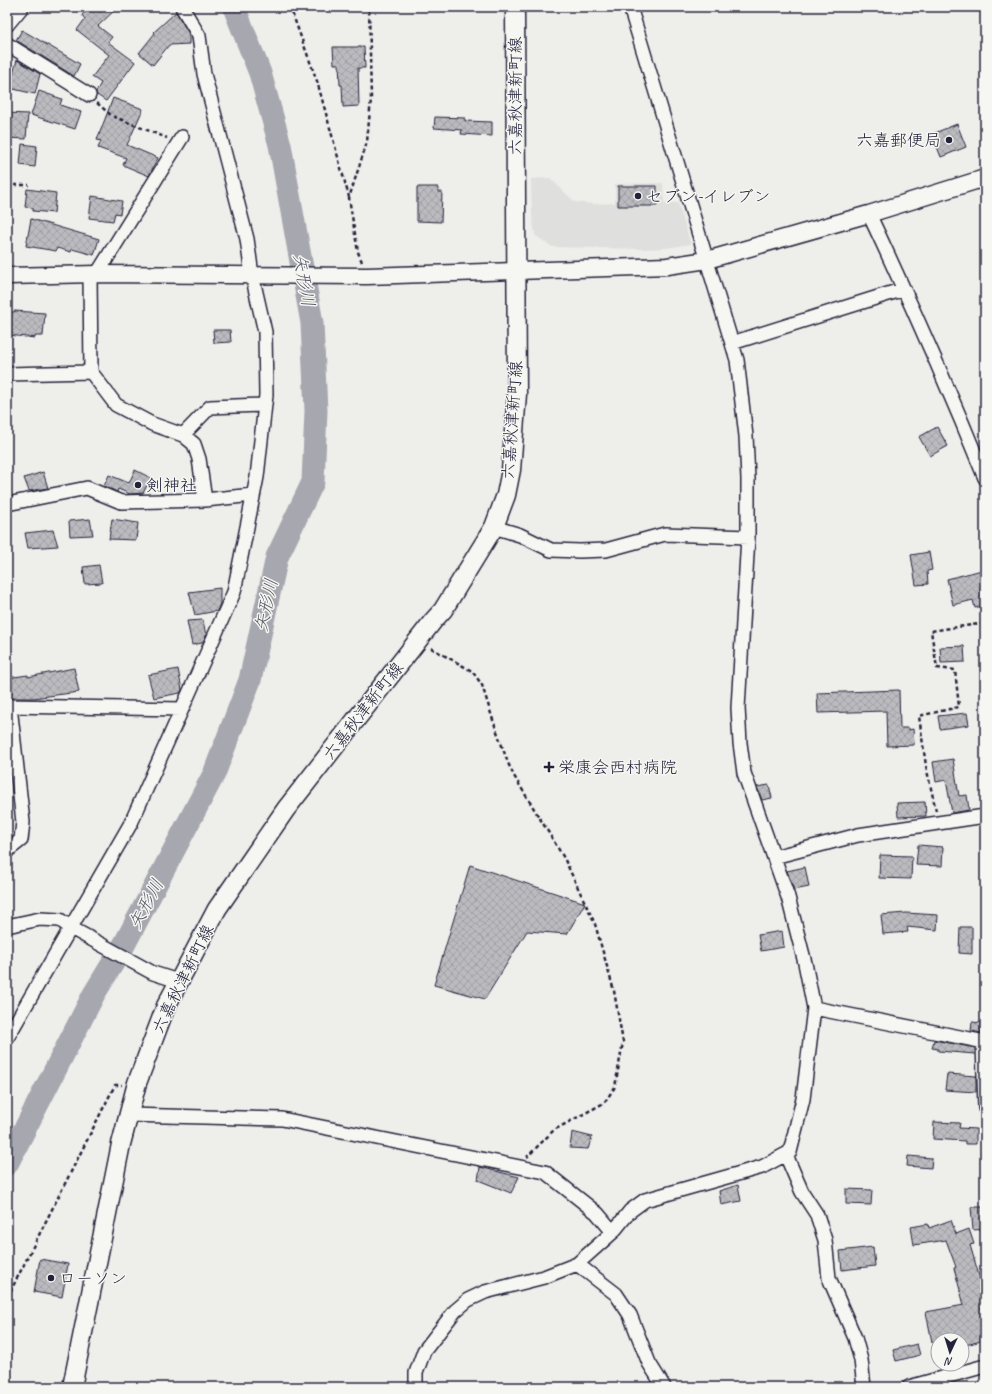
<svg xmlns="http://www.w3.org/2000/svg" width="992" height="1394" font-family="Caveat,'Klee One',sans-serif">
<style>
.built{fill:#dfdfde}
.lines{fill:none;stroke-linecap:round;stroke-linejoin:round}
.river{stroke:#a7a7af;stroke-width:23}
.building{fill:url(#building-cross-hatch);stroke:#22223b}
.minor-casing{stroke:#22223b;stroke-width:16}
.tertiary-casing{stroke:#22223b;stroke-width:19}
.secondary-casing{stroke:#22223b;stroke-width:21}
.path{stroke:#22223b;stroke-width:2.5;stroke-dasharray:4 3;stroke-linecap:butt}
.minor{stroke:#f6f6f2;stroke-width:13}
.tertiary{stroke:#f6f6f2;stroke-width:16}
.secondary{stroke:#f6f6f2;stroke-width:18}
.poi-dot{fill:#22223b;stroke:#f6f6f2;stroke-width:1.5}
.labels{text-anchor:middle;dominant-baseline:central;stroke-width:3;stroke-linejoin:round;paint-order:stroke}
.street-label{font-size:17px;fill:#22223b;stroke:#f6f6f2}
.poi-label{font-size:17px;fill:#22223b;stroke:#f6f6f2;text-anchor:start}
.water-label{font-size:18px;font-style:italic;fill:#575769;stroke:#f6f6f2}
</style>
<defs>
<pattern id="building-cross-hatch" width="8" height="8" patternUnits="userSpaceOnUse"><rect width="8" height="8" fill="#bbbbbf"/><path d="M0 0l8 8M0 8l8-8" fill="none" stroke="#a0a0a5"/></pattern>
</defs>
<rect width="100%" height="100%" fill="#eeeeeb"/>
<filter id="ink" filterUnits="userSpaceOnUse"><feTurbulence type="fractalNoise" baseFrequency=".025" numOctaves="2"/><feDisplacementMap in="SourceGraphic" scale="8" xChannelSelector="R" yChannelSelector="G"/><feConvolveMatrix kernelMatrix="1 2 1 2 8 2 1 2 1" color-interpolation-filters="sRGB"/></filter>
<g filter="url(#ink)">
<!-- built -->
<path class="built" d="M 550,178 L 575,202 L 593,204 L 615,203 L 615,184 L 663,183 L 664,203 L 678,203 L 691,244 L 666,248 L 640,249 L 552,247 L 535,235 L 532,215 L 531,179 Z"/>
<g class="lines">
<!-- river -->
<path class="river" d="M 7,1164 L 94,994 L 124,945 L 214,774 L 250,680 L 277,557 L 313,482 L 316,411 L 312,323 L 280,145 L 260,73 L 234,7"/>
</g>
<!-- building -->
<path class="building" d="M 90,7 L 118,7 L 98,26 L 112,37 L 108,42 L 135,62 L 106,101 L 97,95 L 96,92 L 101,83 L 92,77 L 109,55 L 77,30 L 85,19 L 82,15 Z
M 176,12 L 189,34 L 189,44 L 169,45 L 153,65 L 139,53 L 155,33 L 154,32 Z
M 22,30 L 80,64 L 74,76 L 16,40 Z
M 333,47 L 364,47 L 365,68 L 358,68 L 359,106 L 343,107 L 342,85 L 340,85 L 339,64 L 334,64 Z
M 17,60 L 40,74 L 35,94 L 9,88 Z
M 39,91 L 62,99 L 60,105 L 81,112 L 75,129 L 31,115 Z
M 113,98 L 143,109 L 127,145 L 158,158 L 149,176 L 123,165 L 126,158 L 98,148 L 101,141 L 97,140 Z
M 7,113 L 28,114 L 26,139 L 7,138 Z
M 435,117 L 465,118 L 465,121 L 492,122 L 492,136 L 461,134 L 462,130 L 434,128 Z
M 957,124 L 966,147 L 941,157 L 932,134 Z
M 22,144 L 37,146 L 35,167 L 20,165 Z
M 618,186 L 657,186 L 657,206 L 618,206 Z
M 417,187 L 438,187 L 438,192 L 442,192 L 441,222 L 417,221 Z
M 27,189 L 56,193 L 54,213 L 33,211 L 33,208 L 25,207 Z
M 92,196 L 122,201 L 120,214 L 115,213 L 113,221 L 89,218 Z
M 31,219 L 99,239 L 94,255 L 72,249 L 71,252 L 57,248 L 56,251 L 26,246 Z
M 14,311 L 45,313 L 43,336 L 35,336 L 35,338 L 8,335 L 7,312 L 14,312 Z
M 213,330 L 230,330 L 231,342 L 214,343 Z
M 937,427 L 948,446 L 930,456 L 919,437 Z
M 135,470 L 151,478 L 143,493 L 130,494 L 118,489 L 117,492 L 104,486 L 109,475 L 129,483 Z
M 43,472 L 48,488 L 29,491 L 24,478 Z
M 90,519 L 93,535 L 70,536 L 69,521 Z
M 112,519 L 138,523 L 136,540 L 109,539 Z
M 53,530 L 58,546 L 28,548 L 25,533 Z
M 929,552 L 932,570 L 927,571 L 928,584 L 916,585 L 911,555 Z
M 99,565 L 102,583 L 85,584 L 83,567 Z
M 982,570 L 985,583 L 985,605 L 975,608 L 973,600 L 953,605 L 947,579 Z
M 220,588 L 220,604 L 217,611 L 195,615 L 189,592 Z
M 203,620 L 206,636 L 202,643 L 192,645 L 187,621 Z
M 964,646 L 965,662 L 941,663 L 940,647 Z
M 74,668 L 79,692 L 33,698 L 7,698 L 7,678 L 28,675 L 28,677 Z
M 178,669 L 182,690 L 180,693 L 154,698 L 148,675 Z
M 899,690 L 900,728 L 909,728 L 909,730 L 913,729 L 914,745 L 887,746 L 886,711 L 818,713 L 817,693 Z
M 967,713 L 969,725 L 940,729 L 938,716 Z
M 953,759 L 959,796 L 967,795 L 969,810 L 952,813 L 946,780 L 936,782 L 933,762 Z
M 769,785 L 772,798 L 762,800 L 757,787 Z
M 925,802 L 926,816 L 898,817 L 897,803 Z
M 918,845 L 943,847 L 942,866 L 916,865 Z
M 880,855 L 912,856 L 911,879 L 879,878 Z
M 470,865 L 585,903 L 567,934 L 527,931 L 485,999 L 434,985 Z
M 805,867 L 809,887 L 794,890 L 787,871 Z
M 906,913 L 938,915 L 937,930 L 907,927 L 908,932 L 883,934 L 881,915 Z
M 960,927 L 972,927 L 972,954 L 959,953 Z
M 782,931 L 784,947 L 761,951 L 758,935 Z
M 972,1022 L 982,1023 L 981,1033 L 971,1031 Z
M 934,1040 L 975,1048 L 975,1054 L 938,1051 L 938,1049 L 932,1048 Z
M 947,1074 L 976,1076 L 976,1092 L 945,1090 Z
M 934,1122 L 960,1123 L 959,1128 L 976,1129 L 976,1144 L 965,1144 L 965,1141 L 933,1139 Z
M 572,1132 L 592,1137 L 588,1149 L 570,1148 Z
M 908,1156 L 932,1158 L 931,1168 L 907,1166 Z
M 480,1167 L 519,1177 L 511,1193 L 478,1180 Z
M 738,1185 L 741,1201 L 721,1205 L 719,1191 Z
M 846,1189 L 872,1190 L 871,1205 L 846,1204 Z
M 971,1207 L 983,1207 L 985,1229 L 973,1230 Z
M 951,1220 L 956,1234 L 969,1229 L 974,1244 L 970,1245 L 985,1296 L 985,1340 L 962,1346 L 962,1340 L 961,1340 L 960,1337 L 932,1342 L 926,1312 L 964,1305 L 954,1268 L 956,1267 L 946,1240 L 914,1245 L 911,1227 L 928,1224 L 929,1228 Z
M 873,1247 L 875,1266 L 842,1270 L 840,1251 Z
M 40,1259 L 68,1264 L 62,1297 L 34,1292 Z
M 917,1344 L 920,1355 L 896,1361 L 893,1350 Z"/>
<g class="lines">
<!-- minor casing -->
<g class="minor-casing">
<path id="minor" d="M 7,25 L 22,7
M 7,44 L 89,95
M 869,214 C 910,301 949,389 985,478
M 97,274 L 182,137
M 90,275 L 91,372
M 732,343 L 904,289
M 7,374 L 91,372 L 116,405 L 152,424 L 183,435 L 194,444 L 199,459 L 205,500
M 183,435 L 210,407 L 264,405
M 7,504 L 87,488 L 121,502 L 205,500 L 253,495
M 494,527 L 520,535 L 551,550 L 580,551 L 606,550 L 665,534 L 748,537
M 7,706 L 182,709
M 7,851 L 21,840 L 23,822 L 10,706
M 774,857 L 858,835 L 985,816
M 7,926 L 40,919 L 60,920 L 71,928 L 153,973 L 178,981
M 814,1008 L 985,1042
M 7,1038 L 131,823 L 182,709 L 234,592 L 257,477 L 266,395 L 265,332 L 252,275 L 247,239 L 204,74 L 199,36 L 182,7
M 983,1042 L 985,1108
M 128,1115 L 282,1119 L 545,1172 L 597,1213 L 613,1232
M 786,1155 L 802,1192 L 817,1215 L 825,1240 L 829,1278 L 855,1338 L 861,1360 L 864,1387
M 577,1264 L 616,1294 L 630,1315 L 649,1363 L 664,1387
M 416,1387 L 416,1373 L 424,1351 L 455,1311 L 468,1300 L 485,1292 L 544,1277 L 577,1264 L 613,1232 L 630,1211 L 645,1200 L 762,1167 L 790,1152 L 803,1099 L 814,1008 L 805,963 L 788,897 L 744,773 L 740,743 L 738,708 L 748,537 L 748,479 L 746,436 L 737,360 L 630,7
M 909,1387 L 985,1366"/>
</g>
<!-- tertiary casing -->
<g class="tertiary-casing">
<path id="tertiary" d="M 7,276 L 97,274 L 367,276 L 667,266 L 707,260 L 869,214 L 985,178"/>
</g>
<!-- secondary casing -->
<g class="secondary-casing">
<path id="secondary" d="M 72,1387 L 121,1144 L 137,1083 L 166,1006 L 217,909 L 286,809 L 433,621 L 443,610 L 494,527 L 506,495 L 511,470 L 517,394 L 515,7"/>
</g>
<!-- path -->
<path class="path" d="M 290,7 L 317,81 L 349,197
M 97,103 L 112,116 L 167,138
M 7,185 L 29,185
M 362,262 L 358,252 L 349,198 L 367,142 L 371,99 L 369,7
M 431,648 L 472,671 L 482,685 L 493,720 L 508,763 L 514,776 L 564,858 L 595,924 L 614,991 L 623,1042 L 615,1087 L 604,1103 L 554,1130 L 527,1157
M 936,811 L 926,766 L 919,716 L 959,707 L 955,670 L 937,668 L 931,631 L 985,623
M 7,1298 L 115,1085 L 122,1085"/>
<!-- minor -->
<use href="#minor" class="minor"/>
<!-- tertiary -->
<use href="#tertiary" class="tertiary"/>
<!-- secondary -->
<use href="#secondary" class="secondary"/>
</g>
</g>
<!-- markers -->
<g class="poi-dot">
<circle cx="949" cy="140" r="4"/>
<circle cx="638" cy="196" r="4"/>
<circle cx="138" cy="485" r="4"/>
<path d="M547 761h4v4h4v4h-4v4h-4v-4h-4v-4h4z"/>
<circle cx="51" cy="1278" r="4"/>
</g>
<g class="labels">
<!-- street labels -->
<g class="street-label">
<text transform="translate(515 96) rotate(-90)">六嘉秋津新町線</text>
<text transform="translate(512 420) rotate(-86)">六嘉秋津新町線</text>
<text transform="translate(363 711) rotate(-52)">六嘉秋津新町線</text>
<text transform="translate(183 979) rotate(-64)">六嘉秋津新町線</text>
</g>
<!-- poi labels -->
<g class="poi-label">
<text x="941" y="140" text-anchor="end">六嘉郵便局</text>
<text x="646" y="196">セブン-イレブン</text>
<text x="146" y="485">剣神社</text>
<text x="558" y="767">栄康会西村病院</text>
<text x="59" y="1278">ローソン</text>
</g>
<!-- water labels -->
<g class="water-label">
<text transform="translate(304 280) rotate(80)">矢形川</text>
<text transform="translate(266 605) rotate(-78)">矢形川</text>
<text transform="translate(146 904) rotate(-62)">矢形川</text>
</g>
</g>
<!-- margin -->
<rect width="992" height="1394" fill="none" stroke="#f6f6f2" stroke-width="24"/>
<rect x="12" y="12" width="968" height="1370" fill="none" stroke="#22223b" stroke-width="1.5" filter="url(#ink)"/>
<!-- north arrow -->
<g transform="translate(950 1352) rotate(184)"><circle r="19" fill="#f6f6f2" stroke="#a1a1a9"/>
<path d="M0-3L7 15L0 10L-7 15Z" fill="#22223b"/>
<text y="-6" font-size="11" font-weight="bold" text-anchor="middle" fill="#22223b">N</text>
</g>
</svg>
